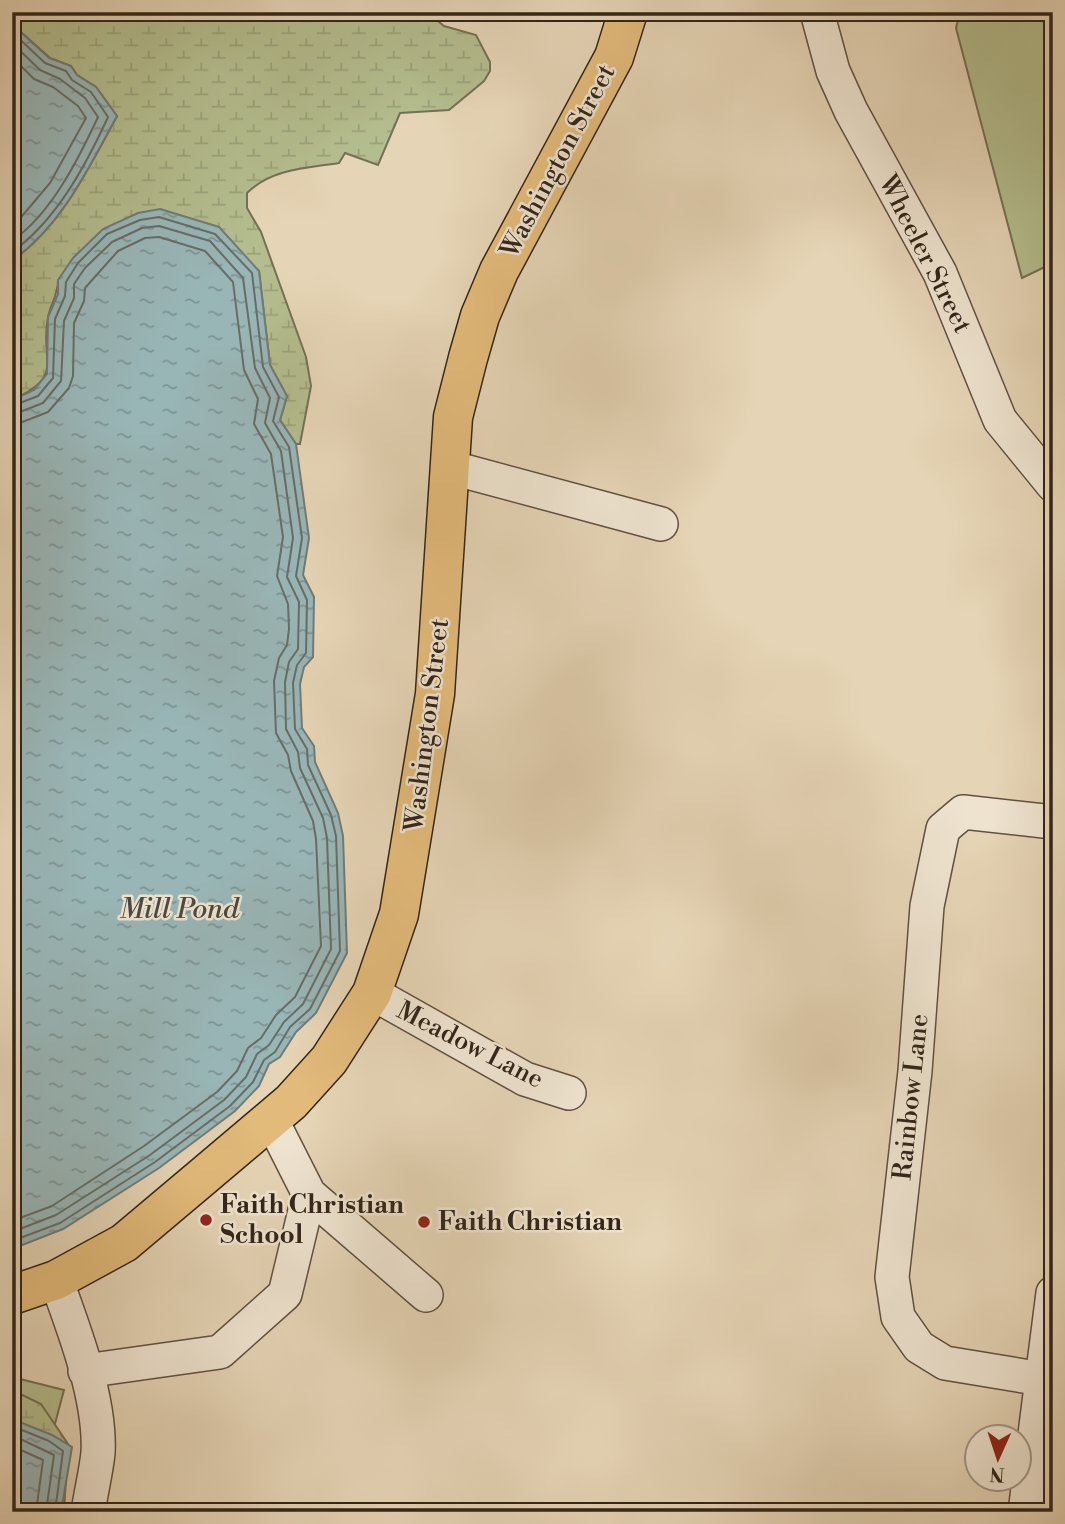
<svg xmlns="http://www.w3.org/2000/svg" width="1065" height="1524" font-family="'Libre Bodoni',serif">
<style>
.green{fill:#b4bd8e;stroke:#747154;stroke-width:2}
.wetland{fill:url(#wetland-marsh);stroke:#747154;stroke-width:2}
.water{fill:url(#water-ripples);stroke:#707c78;stroke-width:2}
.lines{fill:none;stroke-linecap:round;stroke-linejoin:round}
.shore{stroke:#666e68;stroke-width:2}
.minor-casing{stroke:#605141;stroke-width:36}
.major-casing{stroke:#33251a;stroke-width:41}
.minor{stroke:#eee3cf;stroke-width:33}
.major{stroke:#e2ba7a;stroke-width:38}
.poi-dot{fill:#8f2418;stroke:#eee3cf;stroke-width:2.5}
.labels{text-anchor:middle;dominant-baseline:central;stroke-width:5;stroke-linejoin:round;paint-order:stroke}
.street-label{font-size:26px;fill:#33251a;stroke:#eee3cf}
.poi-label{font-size:26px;font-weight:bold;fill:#33251a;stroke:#eee3cf;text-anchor:start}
.water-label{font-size:28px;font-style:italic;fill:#4c4941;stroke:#eee3cf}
</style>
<defs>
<pattern id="wetland-marsh" width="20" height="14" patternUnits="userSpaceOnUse" patternTransform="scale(1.75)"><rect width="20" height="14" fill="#b4bd8e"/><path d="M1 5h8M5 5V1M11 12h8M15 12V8" fill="none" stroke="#9ba27a"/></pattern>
<pattern id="water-ripples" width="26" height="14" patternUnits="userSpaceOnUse" patternTransform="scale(1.75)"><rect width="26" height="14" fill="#99b6b7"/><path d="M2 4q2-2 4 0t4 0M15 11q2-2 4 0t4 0" fill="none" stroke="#7d9494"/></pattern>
</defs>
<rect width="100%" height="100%" fill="#e5d4b5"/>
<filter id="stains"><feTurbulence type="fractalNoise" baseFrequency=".00286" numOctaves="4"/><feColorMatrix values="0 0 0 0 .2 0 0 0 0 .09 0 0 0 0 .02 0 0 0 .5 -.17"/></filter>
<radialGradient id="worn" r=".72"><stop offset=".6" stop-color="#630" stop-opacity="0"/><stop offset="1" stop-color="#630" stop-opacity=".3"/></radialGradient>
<!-- green -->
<path class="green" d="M 960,12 L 1053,12 L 1053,263 L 1022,278 L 956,28 Z
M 12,1377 L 64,1390 L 52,1435 L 12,1419 Z"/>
<!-- wetland -->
<path class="wetland" d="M 12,12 L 427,12 L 444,26 L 476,35 L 490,62 L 490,71 L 484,81 L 449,110 L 400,113 L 378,165 L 345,153 L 339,163 C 306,168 271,169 247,193 L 247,208 L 261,232 L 306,357 L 311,386 L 300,444 L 296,444 L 280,420 L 287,396 L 270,365 L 259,271 L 58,280 C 58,295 51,303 48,317 C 39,362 67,375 12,400 L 12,261 C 62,225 88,169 117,116 L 96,87 L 77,75 L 71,66 L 50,58 L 12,24 Z
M 12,1390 L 41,1404 L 68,1444 L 64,1512 L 12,1512 Z"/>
<!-- water -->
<path class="water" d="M 12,24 L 49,58 L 71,66 L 77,75 L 96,87 L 117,116 C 88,169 62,225 12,261 Z
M 160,209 L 219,227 L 259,271 L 270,365 L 287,396 L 280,420 L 296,444 L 309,538 L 303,575 L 314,597 L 313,657 L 304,667 L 300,684 L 302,728 L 314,746 L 315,762 L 338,813 L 343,836 L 347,953 L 316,1013 L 296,1032 L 280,1057 L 269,1064 L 259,1086 L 235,1111 L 159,1168 L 63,1229 L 12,1249 L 12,400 L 34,390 L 47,374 L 48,317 L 58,294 L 58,280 L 73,258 L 103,229 L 138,213 Z
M 12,1419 L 52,1435 L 72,1447 L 61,1512 L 12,1512 Z"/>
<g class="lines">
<!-- shore -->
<path class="shore" d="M 12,32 L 45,63 L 66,71 L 72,80 L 91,92 L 108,117 C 86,165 56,221 12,252
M 12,43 L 40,70 L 60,79 L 85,98 L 98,117 C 78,160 51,214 12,241
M 12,57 L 34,79 L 53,87 L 78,106 L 86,118 L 50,183 L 12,228
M 12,406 L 38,396 L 53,378 L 55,319 L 65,296 L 66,282 L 78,263 L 107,234 L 140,220 L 159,217 L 215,234 L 252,273 L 263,367 L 279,397 L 273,421 L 289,447 L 302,538 L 296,576 L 307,600 L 306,653 L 297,665 L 293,683 L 295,729 L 307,749 L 308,765 L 331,815 L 336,836 L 340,951 L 310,1009 L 290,1027 L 275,1052 L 264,1060 L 253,1082 L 230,1106 L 155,1162 L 60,1223 L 12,1241
M 12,415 L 43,403 L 61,381 L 64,321 L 74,298 L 74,284 L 85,268 L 112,242 L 142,228 L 159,226 L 210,241 L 243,278 L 255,368 L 270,398 L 265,423 L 281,451 L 293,538 L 287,577 L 299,602 L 298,649 L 289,662 L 285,682 L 286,729 L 298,752 L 300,768 L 323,818 L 327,838 L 331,949 L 303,1004 L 284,1022 L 269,1045 L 257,1054 L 246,1077 L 224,1100 L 150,1155 L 56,1215 L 12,1232
M 12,426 L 48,412 L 69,388 L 73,376 L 74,323 L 84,301 L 85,288 L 118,251 L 145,238 L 159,237 L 205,251 L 233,282 L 244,370 L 258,399 L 254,424 L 271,454 L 283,537 L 277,576 L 288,604 L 289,629 L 287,645 L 279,658 L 274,681 L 276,733 L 288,755 L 291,771 L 313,821 L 316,839 L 321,946 L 295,997 L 276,1015 L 261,1038 L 248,1048 L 237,1071 L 217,1092 L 144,1146 L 52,1206 L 12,1221
M 12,1426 L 49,1441 L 63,1451 L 55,1512
M 12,1435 L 54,1455 L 46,1512
M 12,1446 L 43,1460 L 36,1512"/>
<!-- minor casing -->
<g class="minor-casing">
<path id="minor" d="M 817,12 L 833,71 L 851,111 L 940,273 L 1000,420 L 1053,485
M 449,467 L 661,524
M 372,993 L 525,1079 L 569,1093
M 309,1194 L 426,1295
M 56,1280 C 74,1329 101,1400 98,1453 C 96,1472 91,1492 88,1512
M 85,1371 L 220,1352 L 285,1294 L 309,1194 L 271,1119
M 1042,1379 L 945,1363 L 919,1347 L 898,1317 L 892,1277 L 915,1071 L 927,906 L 943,829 L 963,812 L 1053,822
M 1025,1512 L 1053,1293"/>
</g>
<!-- major casing -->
<g class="major-casing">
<path id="major" d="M 12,1295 L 56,1280 L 124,1243 L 200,1179 L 291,1102 L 329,1060 L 372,993 L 399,914 L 435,694 L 453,417 L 468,358 L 480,316 L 499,271 L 614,57 L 628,12"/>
</g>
<!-- minor -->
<use href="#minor" class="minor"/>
<!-- major -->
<use href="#major" class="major"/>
</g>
<!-- markers -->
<g class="poi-dot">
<circle cx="206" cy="1220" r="7"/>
<circle cx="424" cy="1222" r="7"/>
</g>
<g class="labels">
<!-- street labels -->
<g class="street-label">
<text transform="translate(558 161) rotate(-62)">Washington Street</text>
<text transform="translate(925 254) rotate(63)">Wheeler Street</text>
<text transform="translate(427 725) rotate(-83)">Washington Street</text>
<text transform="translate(470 1045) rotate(27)">Meadow Lane</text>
<text transform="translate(911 1097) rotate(-84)">Rainbow Lane</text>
</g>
<!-- poi labels -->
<g class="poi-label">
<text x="220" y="1205">Faith Christian<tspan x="220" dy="30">School</tspan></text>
<text x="438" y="1222">Faith Christian</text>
</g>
<!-- water labels -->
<g class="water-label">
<text x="179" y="909">Mill Pond</text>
</g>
</g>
<!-- margin -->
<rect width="1065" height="1524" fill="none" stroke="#e5d4b5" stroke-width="42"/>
<rect x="14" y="14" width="1037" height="1496" fill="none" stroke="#33251a" stroke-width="3.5"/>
<rect x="21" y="21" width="1023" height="1482" fill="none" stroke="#33251a" stroke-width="2"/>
<!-- north arrow -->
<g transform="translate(998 1458) rotate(183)"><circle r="33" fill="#eee3cf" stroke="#a39787" stroke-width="2"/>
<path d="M0-5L12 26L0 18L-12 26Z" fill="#8f2418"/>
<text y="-10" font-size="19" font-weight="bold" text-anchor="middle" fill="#33251a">N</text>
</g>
<rect width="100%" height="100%" filter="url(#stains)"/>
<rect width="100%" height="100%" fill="url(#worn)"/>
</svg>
